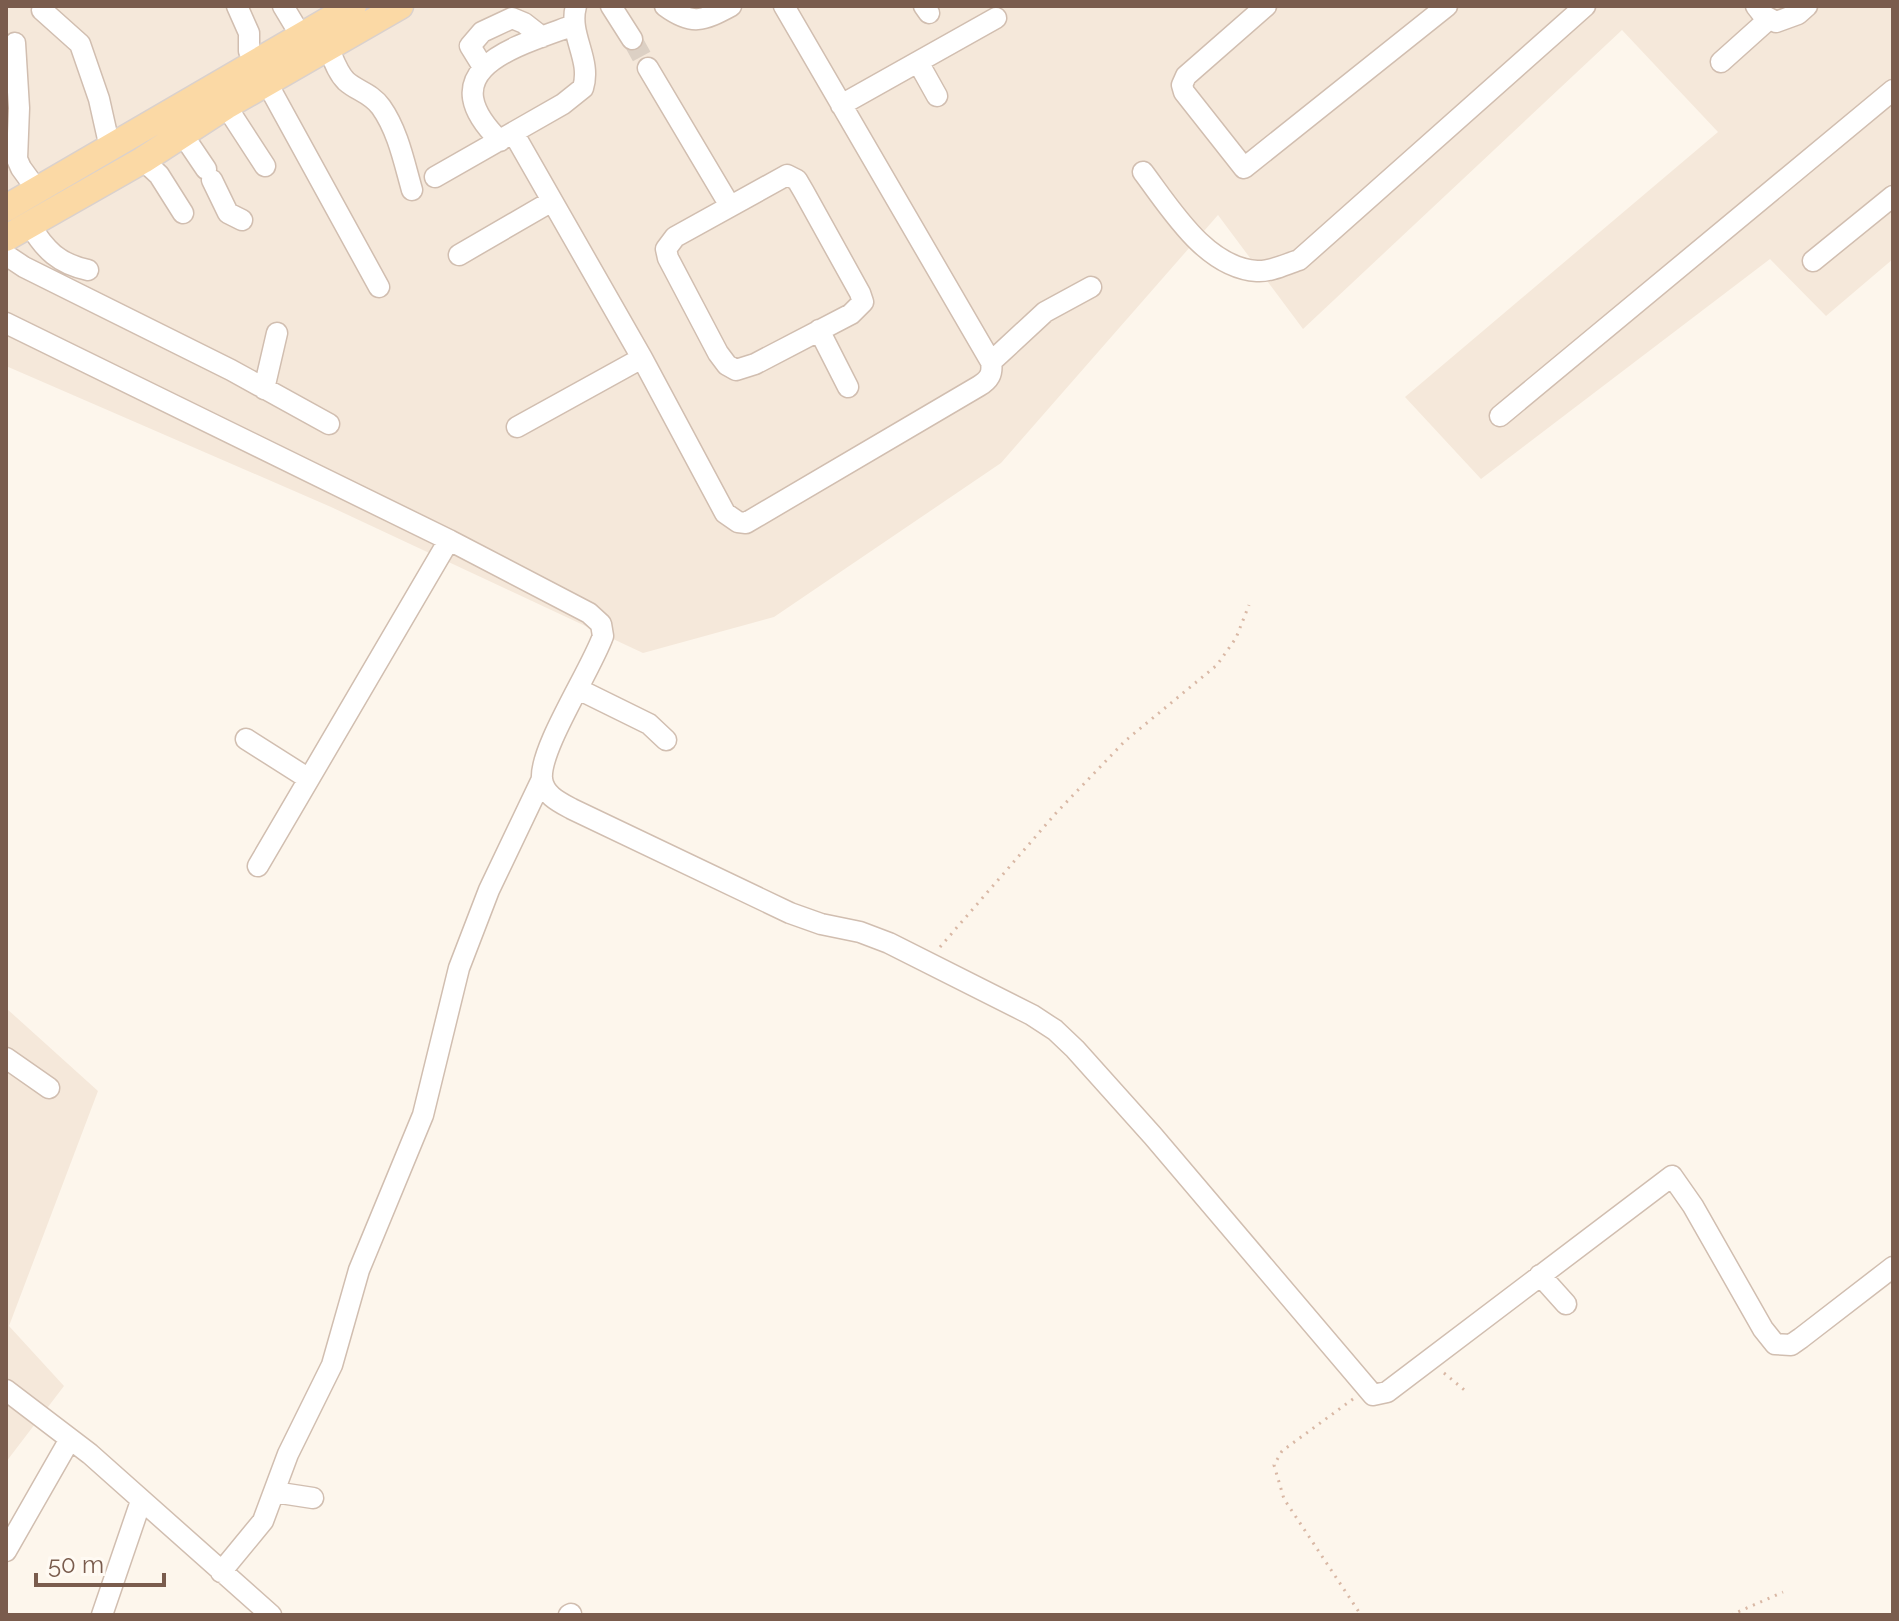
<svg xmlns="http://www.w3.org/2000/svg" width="1899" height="1621" font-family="Raleway,sans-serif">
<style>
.residential{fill:#f5e8da}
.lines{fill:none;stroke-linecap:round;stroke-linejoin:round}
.minor-tunnel{stroke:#dcd0c4;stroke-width:20;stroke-dasharray:20 10;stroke-linecap:butt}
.minor-casing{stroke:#d1beb0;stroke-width:23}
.major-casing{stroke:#dad1cd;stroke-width:29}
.path{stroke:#d9b8a5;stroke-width:3;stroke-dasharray:2 6;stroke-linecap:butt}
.minor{stroke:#fff;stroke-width:20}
.major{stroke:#fbd9a5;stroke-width:26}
</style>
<rect width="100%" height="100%" fill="#fdf6ec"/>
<!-- residential -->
<path class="residential" d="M 6,6 L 1893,6 L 1893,259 L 1826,316 L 1770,259 L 1481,479 L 1405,397 L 1718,132 L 1622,30 L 1303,329 L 1218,215 L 1001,463 L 774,617 L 643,653 L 331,507 L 6,366 Z
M 6,1008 L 98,1091 L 9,1326 L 64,1386 L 6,1462 Z"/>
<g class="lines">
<!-- minor-tunnel -->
<path class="minor-tunnel" d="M 632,39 L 648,68"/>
<!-- minor casing -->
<g class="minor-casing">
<path id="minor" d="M 237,6 L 249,33 L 249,51 L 255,63
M 283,6 L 301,36
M 611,6 L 632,39
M 665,6 C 692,26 703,21 731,6
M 924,6 L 929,13
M 1266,6 L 1186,76 L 1182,85 L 1184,92 L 1244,168 L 1447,6
M 1756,6 L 1763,15 L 1776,22 L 1798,14 L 1807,6
M 42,10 L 80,44 L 99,99 L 110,148
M 15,43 L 19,108 L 17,159 L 21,168 L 37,190
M 328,47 C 333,58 337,72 346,81 C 357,91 371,93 381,107 C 398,131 404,162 412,190
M 918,62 L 937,96
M 1721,62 L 1769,19
M 483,67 L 470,46 L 482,32 L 512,18 L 524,23 L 542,37
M 648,68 L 730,206
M 267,83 L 379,287
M 841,105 L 996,18
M 226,106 L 265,166
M 514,134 L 642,358 L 725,513 L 738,522 L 746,523 L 979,386 C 989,380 993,374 991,362 L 784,6
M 183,135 L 206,169
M 500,141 C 427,69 517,46 574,25
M 143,160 L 159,175 L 183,213
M 1143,172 C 1171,209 1206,268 1257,271 C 1271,272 1286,264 1299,260 L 1585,6
M 787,175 L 797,180 L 804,192 L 860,293 L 863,302 L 851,314 L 755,364 L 736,370 L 727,365 L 718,353 L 668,258 L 666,249 L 675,237 Z
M 435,177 L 563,104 L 583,88 C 592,59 568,35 576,6
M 212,180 L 228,213 L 242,220
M 30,225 C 45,250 59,264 88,270
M 6,255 L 24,267 L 231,370 L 329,424
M 459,255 L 552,201
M 1813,261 L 1893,196
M 6,323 L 449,540 L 589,613 L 601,624 L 603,636 C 591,670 539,749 542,779 C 544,795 559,802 572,809 L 790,913 L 821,924 L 860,932 L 889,943 L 1032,1015 L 1055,1030 L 1075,1049 L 1153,1136 L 1373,1395 L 1387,1392 L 1672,1176 L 1693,1206 L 1763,1329 L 1775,1344 L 1791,1345 L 1801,1338 L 1893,1267
M 819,330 L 848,387
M 991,362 L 1045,312 L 1091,287
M 264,389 L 277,333
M 1500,416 L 1893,90
M 517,427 L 642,358
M 578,689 L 649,724 L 666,740
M 246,739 L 309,779
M 258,866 L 449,540
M 6,1058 L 49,1088
M 1540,1275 L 1566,1304
M 6,1390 L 90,1454 L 271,1615
M 274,1492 L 313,1498
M 6,1551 L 70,1439
M 221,1572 L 263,1521 L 288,1454 L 332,1365 L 359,1270 L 423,1115 L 459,968 L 489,890 L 542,779
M 102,1615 L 141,1501
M 569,1615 L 571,1614"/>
</g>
<!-- major casing -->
<g class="major-casing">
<path id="major" d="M 6,208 L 353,6
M 6,238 L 143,160 L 226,106 L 400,6"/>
</g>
<!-- path -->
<path class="path" d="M 940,947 L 1056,813 L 1125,741 L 1217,665 L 1236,638 L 1249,605
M 1444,1373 L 1468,1393
M 1353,1399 L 1282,1451 L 1274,1465 L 1284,1499 L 1361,1615
M 1731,1615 L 1783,1592"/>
<!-- minor -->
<use href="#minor" class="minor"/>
<!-- major -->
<use href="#major" class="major"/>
</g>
<!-- border -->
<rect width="1899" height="1621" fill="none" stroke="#7a5c4d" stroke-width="16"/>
<!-- scale -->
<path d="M36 1573v12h128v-12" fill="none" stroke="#7a5c4d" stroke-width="4"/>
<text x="48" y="1573" font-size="24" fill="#7a5c4d" stroke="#fffaf3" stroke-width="6" paint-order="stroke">50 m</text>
</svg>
